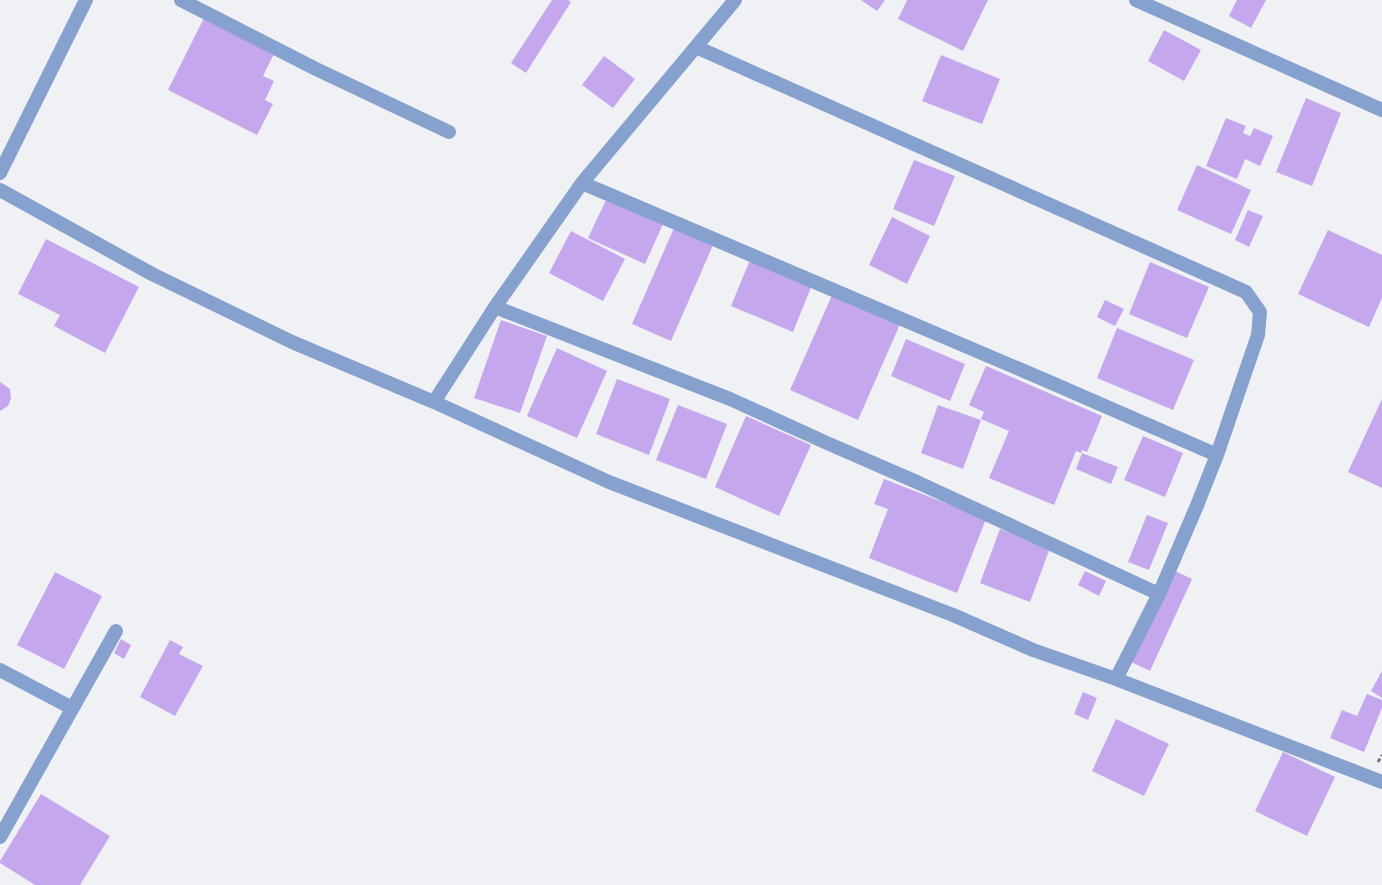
<svg xmlns="http://www.w3.org/2000/svg" width="1382" height="885" font-family="Manrope,sans-serif">
<style>
.building{fill:#c5a7ed}
.lines{fill:none;stroke-linecap:round;stroke-linejoin:round}
.path{stroke:#76777a;stroke-width:3;stroke-dasharray:4 2.5;stroke-linecap:butt}
.minor{stroke:#87a1cf;stroke-width:14}
</style>
<rect width="100%" height="100%" fill="#f0f1f5"/>
<!-- building -->
<path class="building" d="M 552,0 L 568,0 L 571,2 L 526,73 L 511,63 Z
M 861,0 L 885,0 L 877,11 Z
M 907,0 L 988,0 L 963,51 L 898,19 Z
M 1237,0 L 1266,0 L 1251,28 L 1229,16 Z
M 204,18 L 274,54 L 263,76 L 274,81 L 265,100 L 273,104 L 257,135 L 168,90 Z
M 1164,30 L 1201,50 L 1184,81 L 1148,61 Z
M 941,55 L 1000,79 L 982,124 L 922,101 Z
M 604,56 L 635,79 L 613,108 L 582,85 Z
M 1306,98 L 1341,113 L 1312,186 L 1276,172 Z
M 1226,118 L 1246,126 L 1243,133 L 1250,136 L 1254,128 L 1273,136 L 1260,166 L 1245,159 L 1237,179 L 1206,166 Z
M 914,160 L 955,176 L 934,226 L 893,209 Z
M 1197,165 L 1251,190 L 1231,234 L 1177,210 Z
M 607,198 L 663,224 L 645,264 L 588,238 Z
M 1248,210 L 1263,216 L 1249,247 L 1235,240 Z
M 892,217 L 930,236 L 907,284 L 869,265 Z
M 674,228 L 713,245 L 671,341 L 632,324 Z
M 1328,230 L 1382,255 L 1382,298 L 1369,327 L 1298,294 Z
M 571,231 L 625,259 L 603,301 L 549,273 Z
M 46,239 L 139,287 L 105,353 L 54,326 L 60,315 L 18,294 Z
M 750,260 L 812,285 L 793,332 L 731,306 Z
M 1150,262 L 1209,287 L 1187,338 L 1129,314 Z
M 833,293 L 901,322 L 858,420 L 790,390 Z
M 1105,300 L 1124,309 L 1115,326 L 1097,317 Z
M 501,320 L 547,336 L 520,413 L 474,398 Z
M 1117,328 L 1194,360 L 1173,410 L 1097,378 Z
M 906,339 L 965,364 L 950,401 L 891,376 Z
M 557,348 L 607,371 L 577,438 L 527,416 Z
M 986,366 L 1102,416 L 1087,452 L 1082,450 L 1081,453 L 1076,451 L 1054,505 L 989,478 L 1009,431 L 981,419 L 984,412 L 969,405 Z
M 617,379 L 670,399 L 649,455 L 596,434 Z
M 0,382 L 10,389 L 11,399 L 8,406 L 0,411 Z
M 1382,399 L 1382,488 L 1348,472 Z
M 678,405 L 727,424 L 706,479 L 656,460 Z
M 938,405 L 981,420 L 963,469 L 921,453 Z
M 746,416 L 811,445 L 779,516 L 715,487 Z
M 1143,436 L 1183,453 L 1165,497 L 1124,480 Z
M 1082,453 L 1118,467 L 1111,484 L 1076,469 Z
M 884,479 L 986,519 L 957,593 L 869,558 L 888,509 L 874,504 Z
M 1147,515 L 1168,523 L 1149,570 L 1128,562 Z
M 1000,529 L 1050,548 L 1030,602 L 980,583 Z
M 1171,569 L 1192,579 L 1150,671 L 1129,661 Z
M 1085,571 L 1106,581 L 1099,596 L 1078,585 Z
M 55,572 L 102,596 L 64,669 L 17,645 Z
M 121,639 L 131,645 L 124,659 L 114,653 Z
M 170,640 L 183,647 L 179,654 L 203,666 L 175,716 L 140,697 Z
M 1382,671 L 1382,698 L 1371,691 Z
M 1083,692 L 1097,698 L 1088,720 L 1074,714 Z
M 1367,694 L 1382,700 L 1382,708 L 1364,752 L 1330,738 L 1342,710 L 1357,716 Z
M 1116,719 L 1169,744 L 1144,796 L 1092,771 Z
M 1283,752 L 1335,777 L 1307,836 L 1255,811 Z
M 41,794 L 110,836 L 80,885 L 35,885 L 0,863 L 0,861 Z"/>
<g class="lines">
<!-- path -->
<path class="path" d="M 1378,762 L 1382,755"/>
<!-- minor -->
<path class="minor" d="M 181,0 L 316,69 L 449,132
M 1136,0 L 1382,110
M 696,47 L 1246,292 L 1260,312 L 1258,335 L 1217,455 L 1196,508 L 1159,594 L 1116,679
M 0,173 L 86,0
M 582,183 L 1045,380 L 1217,455
M 0,190 L 152,274 L 292,342 L 434,402 L 609,482 L 953,615 L 1033,650 L 1116,679 L 1382,782
M 495,307 L 730,399 L 827,443 L 919,483 L 1159,594
M 434,402 L 495,307 L 582,183 L 735,0
M 0,670 L 72,708
M 0,837 L 116,631"/>
</g>
</svg>
